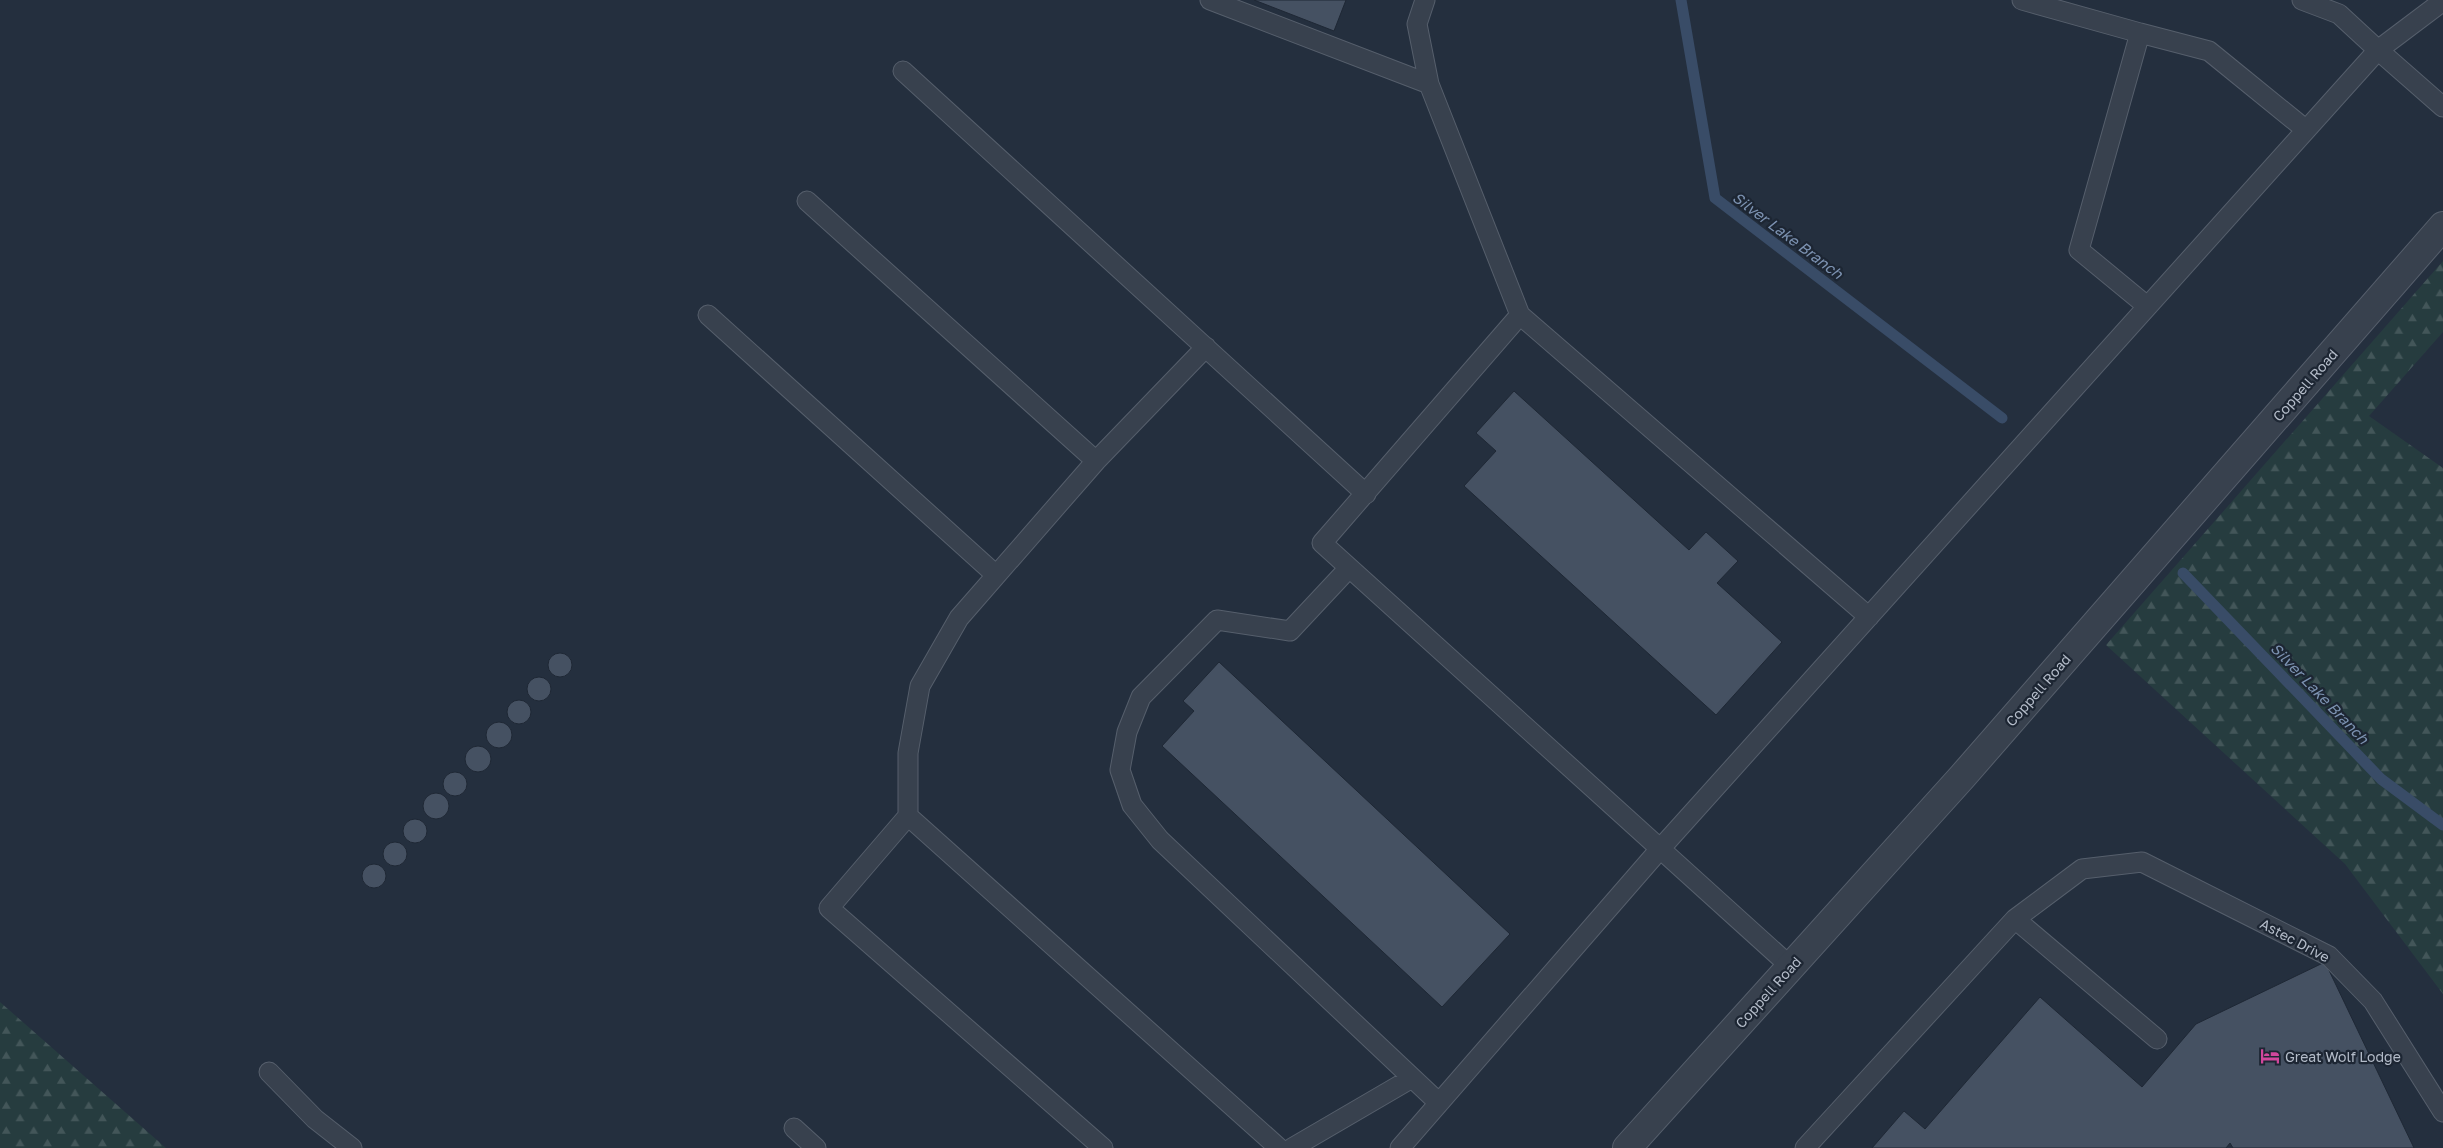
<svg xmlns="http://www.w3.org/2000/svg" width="2443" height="1148" font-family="'Golos Text',sans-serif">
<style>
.forest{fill:url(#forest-firs)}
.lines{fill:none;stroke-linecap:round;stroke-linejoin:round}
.stream{stroke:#394c67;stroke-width:11}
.building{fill:#455162;stroke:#1f2835}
.service-casing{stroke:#565f6c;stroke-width:21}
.minor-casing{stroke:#565f6c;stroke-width:30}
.service{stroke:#38414e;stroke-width:19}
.minor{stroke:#38414e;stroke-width:28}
.labels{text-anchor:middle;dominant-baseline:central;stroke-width:4.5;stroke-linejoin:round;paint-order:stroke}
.street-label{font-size:14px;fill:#b4bcc9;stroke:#1d2633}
.poi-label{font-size:14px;fill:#b4bcc9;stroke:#1d2633;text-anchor:start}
.water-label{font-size:15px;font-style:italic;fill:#7c92b1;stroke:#1d2633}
</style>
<defs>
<pattern id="forest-firs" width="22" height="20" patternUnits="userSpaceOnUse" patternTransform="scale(1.25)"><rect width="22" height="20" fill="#263c3f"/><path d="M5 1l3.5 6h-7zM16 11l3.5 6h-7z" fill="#435659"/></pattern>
</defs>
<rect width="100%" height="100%" fill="#242f3e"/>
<!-- forest -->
<path class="forest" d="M 2443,261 L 2443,332 L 2369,416 L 2443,468 L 2443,994 L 2345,864 L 2106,645 Z
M 0,1002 L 166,1148 L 0,1148 Z"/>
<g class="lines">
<!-- stream -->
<path class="stream" d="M 1681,0 L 1715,198 L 2002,418
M 2183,573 L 2381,779 L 2443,825"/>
</g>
<!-- building -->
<path class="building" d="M 1254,0 L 1346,0 L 1334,31 Z
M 1514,391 L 1689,550 L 1706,532 L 1738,561 L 1717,583 L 1782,642 L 1716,715 L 1464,486 L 1496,451 L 1476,433 Z
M548 665a12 12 0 1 1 24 0a12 12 0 1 1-24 0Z
M 1219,662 L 1510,934 L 1442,1007 L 1162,746 L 1194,711 L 1183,701 Z
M527 689a12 12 0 1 1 24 0a12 12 0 1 1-24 0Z
M507 712a12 12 0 1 1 24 0a12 12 0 1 1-24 0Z
M486 735a13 13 0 1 1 26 0a13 13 0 1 1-26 0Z
M465 759a13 13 0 1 1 26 0a13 13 0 1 1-26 0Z
M443 784a12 12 0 1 1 24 0a12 12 0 1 1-24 0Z
M423 806a13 13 0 1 1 26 0a13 13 0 1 1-26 0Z
M403 831a12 12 0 1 1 24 0a12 12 0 1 1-24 0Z
M383 854a12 12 0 1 1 24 0a12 12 0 1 1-24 0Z
M362 876a12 12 0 1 1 24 0a12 12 0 1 1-24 0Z
M 2325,962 L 2414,1148 L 2233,1148 L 2230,1143 L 2226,1148 L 1872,1148 L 1904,1111 L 1925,1129 L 2040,997 L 2142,1087 L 2196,1024 Z"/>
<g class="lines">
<!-- service casing -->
<g class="service-casing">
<path id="service" d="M 1210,0 L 1429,84
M 1425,0 L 1417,24 L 1429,84 L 1520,315 L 1869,617
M 2022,0 L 2140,33 L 2079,250 L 2147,306
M 2302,0 L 2339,14 L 2378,50 L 2443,1
M 2140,33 L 2209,51 L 2305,129
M 903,71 L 1366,494
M 807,201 L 1096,461
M 708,315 L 996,575
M 1520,315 L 1322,543 L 1791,967
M 1206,347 L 1096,461 L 959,618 L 920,686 L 908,753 L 908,816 L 1279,1148
M 1349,568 L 1290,631 L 1217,620 L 1141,697 L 1127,732 L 1120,770 L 1132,805 L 1160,840 L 1439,1103
M 908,816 L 829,908 L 1103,1148
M 2015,919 L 2157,1039
M 269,1072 L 315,1119 L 352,1148
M 794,1128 L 816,1148
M 1292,1148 L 1412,1078
M 1400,1148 L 1660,849 L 2378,50 L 2443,107
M 1805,1148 L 2015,919 L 2082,869 L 2142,862 L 2329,956 L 2373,1001 L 2443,1112"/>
</g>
<!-- minor casing -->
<g class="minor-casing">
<path id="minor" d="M 1627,1148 L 1962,777 L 2443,226"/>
</g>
<!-- service -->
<use href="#service" class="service"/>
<!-- minor -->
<use href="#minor" class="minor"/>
</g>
<!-- icons -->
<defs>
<g id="hotel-bare" transform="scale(1.5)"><path d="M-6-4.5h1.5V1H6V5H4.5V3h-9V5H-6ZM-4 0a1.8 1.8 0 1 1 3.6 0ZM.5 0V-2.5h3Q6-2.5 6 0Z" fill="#d1479c" stroke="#1d2633" stroke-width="2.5" paint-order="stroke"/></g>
</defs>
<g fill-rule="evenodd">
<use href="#hotel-bare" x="2270" y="1056"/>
</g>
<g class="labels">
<!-- street labels -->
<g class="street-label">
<text transform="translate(2305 385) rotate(-49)">Coppell Road</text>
<text transform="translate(2038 690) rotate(-49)">Coppell Road</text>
<text transform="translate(2295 940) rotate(28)">Astec Drive</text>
<text transform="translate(1768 992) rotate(-48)">Coppell Road</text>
</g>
<!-- poi labels -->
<g class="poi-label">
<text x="2285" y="1056">Great Wolf Lodge</text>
</g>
<!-- water labels -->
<g class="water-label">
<text transform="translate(1788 235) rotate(37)">Silver Lake Branch</text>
<text transform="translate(2320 693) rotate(46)">Silver Lake Branch</text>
</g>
</g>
</svg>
